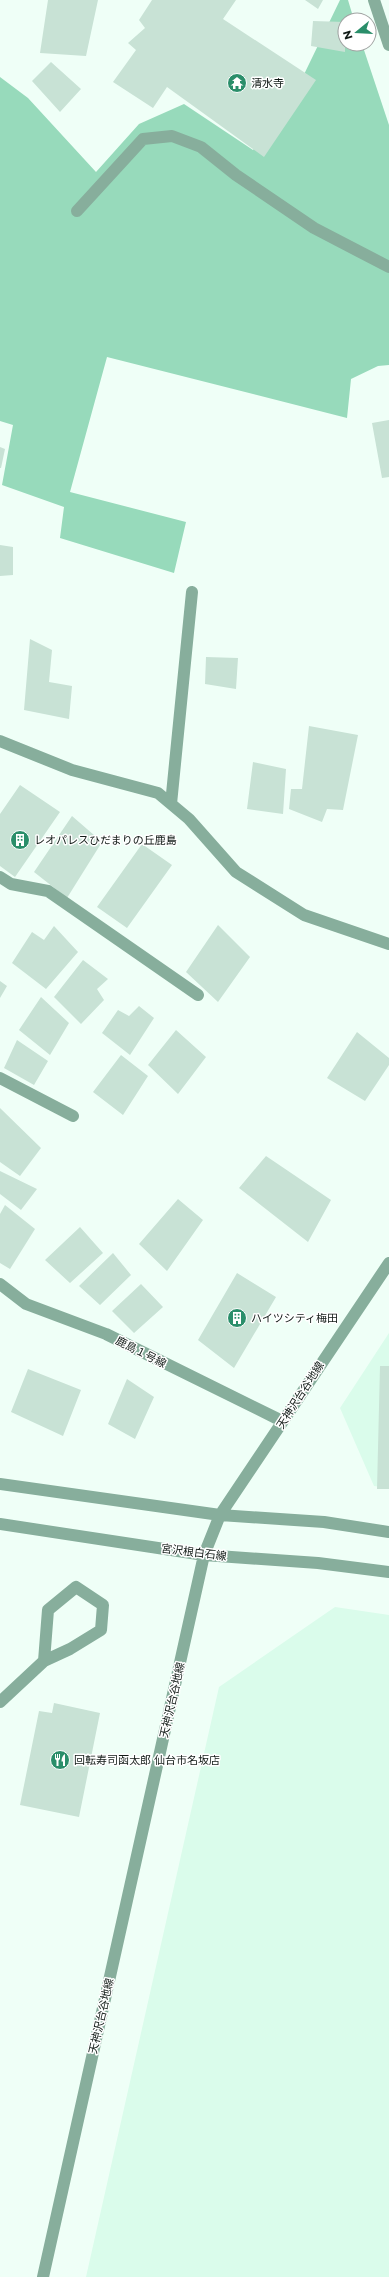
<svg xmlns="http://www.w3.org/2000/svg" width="389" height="2277" font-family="Montserrat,'Noto Sans JP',sans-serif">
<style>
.built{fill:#dafceb}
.green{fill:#97dabb}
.building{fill:#c8e2d5}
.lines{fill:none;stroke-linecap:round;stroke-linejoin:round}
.minor{stroke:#87ae9c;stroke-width:12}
.labels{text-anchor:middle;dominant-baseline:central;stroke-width:3;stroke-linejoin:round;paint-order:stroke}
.poi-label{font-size:11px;fill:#111a16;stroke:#fff;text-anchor:start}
.street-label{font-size:11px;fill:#111a16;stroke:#fff}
</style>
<rect width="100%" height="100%" fill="#effff7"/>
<!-- built -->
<path class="built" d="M 389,1333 L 389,1488 L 374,1486 L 340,1408 Z
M 335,1607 L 389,1615 L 389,2277 L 86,2277 L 219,1687 Z"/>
<!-- green -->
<path class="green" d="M 340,0 L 348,0 L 354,20 L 345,20 L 345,44 L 362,44 L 389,125 L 389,365 L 378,366 L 351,379 L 347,418 L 107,357 L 70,492 L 186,522 L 174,573 L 60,538 L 64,507 L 2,485 L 13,425 L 0,421 L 0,77 L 28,98 L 96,172 L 139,124 L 184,104 L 253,150 L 295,93 Z"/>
<!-- building -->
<path class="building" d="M 48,0 L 98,0 L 86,56 L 40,53 Z
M 152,0 L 236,0 L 223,19 L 316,80 L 264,157 L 167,87 L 153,108 L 113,82 L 136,50 L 128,43 L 145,28 L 139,20 Z
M 305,0 L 323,0 L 318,9 Z
M 313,21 L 345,22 L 345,52 L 311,46 Z
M 51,62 L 81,89 L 60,112 L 32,81 Z
M 389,420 L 389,477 L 382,478 L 372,423 Z
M 0,447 L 5,449 L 1,468 L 0,468 Z
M 0,545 L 13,547 L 13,575 L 0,576 Z
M 30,639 L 52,650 L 49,682 L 72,686 L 69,719 L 24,710 Z
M 206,657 L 238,658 L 236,689 L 205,684 Z
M 309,726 L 358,735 L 343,810 L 327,809 L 322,822 L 289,809 L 291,789 L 302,789 Z
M 253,762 L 286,769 L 283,814 L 247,809 Z
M 20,785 L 60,812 L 15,877 L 0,866 L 0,814 Z
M 72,816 L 102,842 L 67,898 L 34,872 Z
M 142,844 L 172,865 L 127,928 L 97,907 Z
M 218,925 L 250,957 L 218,1002 L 186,972 Z
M 54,926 L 78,952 L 46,989 L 12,963 L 32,932 L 44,940 Z
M 83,960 L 108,979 L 97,989 L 104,1000 L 81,1024 L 54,997 Z
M 0,981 L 7,986 L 0,998 Z
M 41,997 L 69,1023 L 50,1055 L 19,1030 Z
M 139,1006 L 154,1018 L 130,1055 L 102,1033 L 118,1010 L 129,1016 Z
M 176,1030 L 206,1057 L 178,1094 L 148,1065 Z
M 357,1032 L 389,1058 L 389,1065 L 365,1101 L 327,1078 Z
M 17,1040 L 48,1061 L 34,1085 L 4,1068 Z
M 121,1055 L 148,1076 L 123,1115 L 93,1092 Z
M 0,1108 L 41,1148 L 20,1176 L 0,1162 Z
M 266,1156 L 331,1200 L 308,1242 L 239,1188 Z
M 0,1171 L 37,1189 L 21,1210 L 0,1194 Z
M 178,1199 L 203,1220 L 167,1271 L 139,1244 Z
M 5,1205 L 35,1229 L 10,1269 L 0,1263 L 0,1214 Z
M 80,1227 L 103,1253 L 70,1283 L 45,1260 Z
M 113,1253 L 131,1275 L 100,1305 L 79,1286 Z
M 237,1273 L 276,1297 L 234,1368 L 198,1340 Z
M 141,1284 L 163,1307 L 134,1333 L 112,1311 Z
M 380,1366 L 389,1366 L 389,1489 L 377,1489 Z
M 28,1369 L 81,1390 L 63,1436 L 11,1412 Z
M 127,1379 L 154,1397 L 135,1439 L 108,1424 Z
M 54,1703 L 100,1713 L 79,1817 L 20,1805 L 39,1711 L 52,1713 Z"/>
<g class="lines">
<!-- minor -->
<path class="minor" d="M 374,0 L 389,45
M 77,211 L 143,139 L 172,136 L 201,147 L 236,175 L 314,228 L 389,267
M 0,741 L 72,770 L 158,793 L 189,819 L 236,872 L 304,915 L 389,944
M 171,804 L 192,592
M 0,877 L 11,884 L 48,891 L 198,995
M 0,1078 L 73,1116
M 0,1284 L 26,1304 L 106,1334 L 282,1421
M 0,1484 L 220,1515 L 324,1522 L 389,1532
M 0,1524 L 204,1555 L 318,1563 L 389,1572
M 0,1702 L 44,1661 L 70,1649 L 101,1630 L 103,1605 L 76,1587 L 48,1610 L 44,1661
M 43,2277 L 204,1555 L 220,1515 L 389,1263"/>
</g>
<!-- icons -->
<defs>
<g id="temple-disc" transform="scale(1)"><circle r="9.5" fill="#2a8e6a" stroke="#fff"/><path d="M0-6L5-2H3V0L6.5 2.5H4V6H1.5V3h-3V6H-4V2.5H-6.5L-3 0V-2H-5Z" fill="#fff"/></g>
<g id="building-disc" transform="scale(1)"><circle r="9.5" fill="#2a8e6a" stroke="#fff"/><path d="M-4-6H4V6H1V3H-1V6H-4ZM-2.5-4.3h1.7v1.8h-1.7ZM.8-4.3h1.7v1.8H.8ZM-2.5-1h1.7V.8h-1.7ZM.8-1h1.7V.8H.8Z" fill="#fff"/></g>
<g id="restaurant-disc" transform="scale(1)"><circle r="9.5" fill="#2a8e6a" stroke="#fff"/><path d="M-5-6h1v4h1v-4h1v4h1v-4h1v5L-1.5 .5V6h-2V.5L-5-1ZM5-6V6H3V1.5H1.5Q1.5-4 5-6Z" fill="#fff"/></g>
</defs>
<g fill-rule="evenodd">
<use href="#temple-disc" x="237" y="83"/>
<use href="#building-disc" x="20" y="840"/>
<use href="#building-disc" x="237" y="1318"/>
<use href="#restaurant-disc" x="60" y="1760"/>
</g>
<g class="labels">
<!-- poi labels -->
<g class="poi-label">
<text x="251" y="83">清水寺</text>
<text x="34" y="840">レオパレスひだまりの丘鹿島</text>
<text x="251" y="1318">ハイツシティ梅田</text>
<text x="74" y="1760">回転寿司函太郎 仙台市名坂店</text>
</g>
<!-- street labels -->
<g class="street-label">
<text transform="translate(141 1352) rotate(27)">鹿島１号線</text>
<text transform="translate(300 1395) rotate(-57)">天神沢台谷地線</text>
<text transform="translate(194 1552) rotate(7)">宮沢根白石線</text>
<text transform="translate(172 1700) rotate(-77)">天神沢台谷地線</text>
<text transform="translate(101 2016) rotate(-77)">天神沢台谷地線</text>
</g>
</g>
<!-- north arrow -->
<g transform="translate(357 32) rotate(252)"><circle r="19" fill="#ffffff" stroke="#a0a3a2"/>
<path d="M0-3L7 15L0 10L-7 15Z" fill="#2a8e6a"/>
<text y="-6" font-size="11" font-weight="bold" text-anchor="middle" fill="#111a16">N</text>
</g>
</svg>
